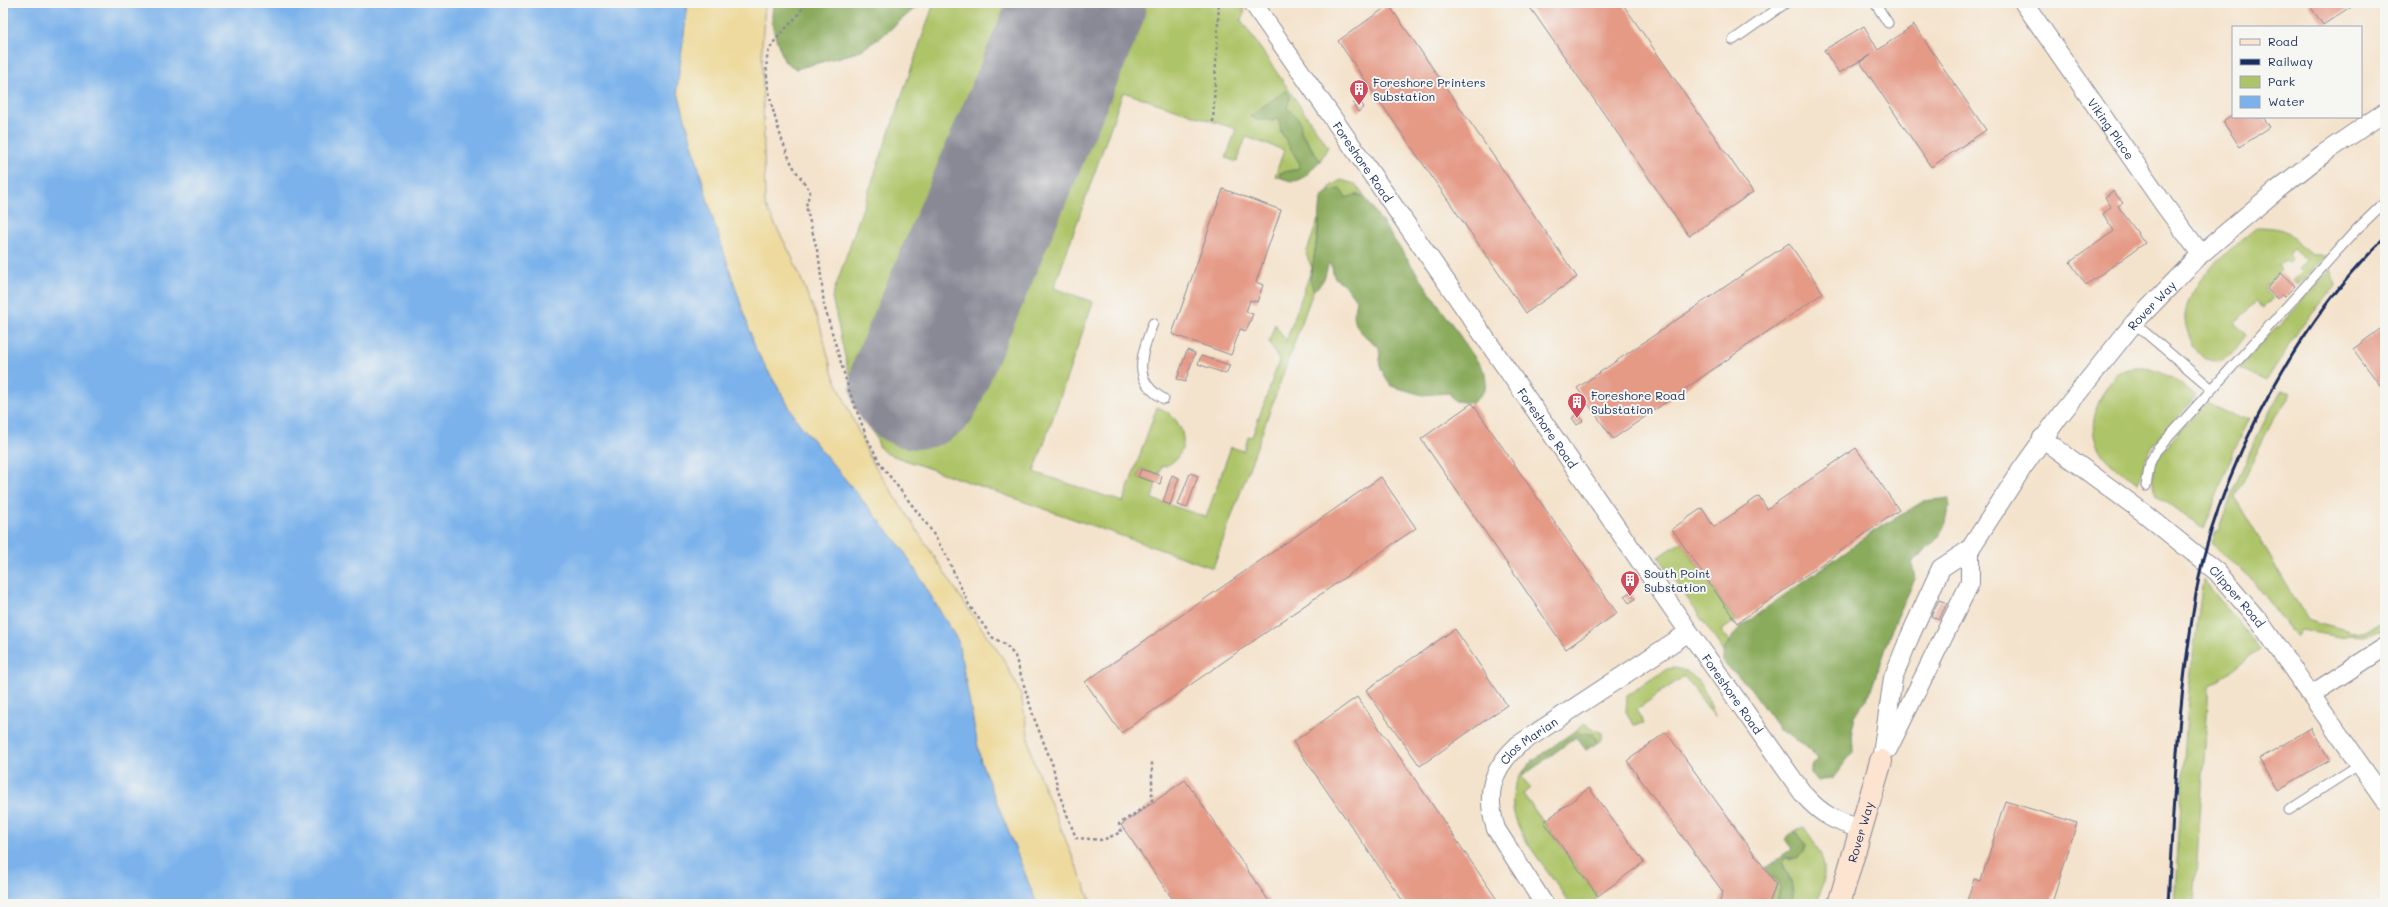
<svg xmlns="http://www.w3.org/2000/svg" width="2388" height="907" font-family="Mali,sans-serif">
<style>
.green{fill:#aec468;stroke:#647a63}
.forest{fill:#8aaa5c;stroke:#526c5d}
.sand{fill:#eeda9e;stroke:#84847e}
.water{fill:#7cb2eb;stroke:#4c70a4}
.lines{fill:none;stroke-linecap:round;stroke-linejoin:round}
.runway{stroke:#888995;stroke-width:134}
.building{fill:#e59a86}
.lane-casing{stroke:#888995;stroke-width:11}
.street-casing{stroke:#888995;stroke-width:20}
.secondary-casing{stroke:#888995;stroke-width:24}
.path{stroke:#888995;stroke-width:2.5;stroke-dasharray:3 3;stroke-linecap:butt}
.lane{stroke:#fff;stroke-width:9}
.street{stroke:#fff;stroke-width:18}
.secondary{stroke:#fde4d1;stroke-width:22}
.rail{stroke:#1b2f5e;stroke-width:3}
.labels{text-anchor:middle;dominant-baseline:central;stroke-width:4;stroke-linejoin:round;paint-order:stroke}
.poi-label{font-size:12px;fill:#1b2f5e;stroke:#f6f6f2;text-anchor:start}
.street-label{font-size:12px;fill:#1b2f5e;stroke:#f6f6f2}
</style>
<rect width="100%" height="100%" fill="#f6f6f2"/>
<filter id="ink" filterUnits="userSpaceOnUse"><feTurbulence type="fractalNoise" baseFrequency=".025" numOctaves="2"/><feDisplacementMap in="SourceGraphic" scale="8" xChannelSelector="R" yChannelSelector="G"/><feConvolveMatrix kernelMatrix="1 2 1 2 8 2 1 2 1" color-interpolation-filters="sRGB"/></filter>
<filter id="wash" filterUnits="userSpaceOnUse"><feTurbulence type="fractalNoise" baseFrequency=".012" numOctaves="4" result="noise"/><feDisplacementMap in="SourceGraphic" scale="16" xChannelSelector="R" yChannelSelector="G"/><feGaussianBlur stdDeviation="0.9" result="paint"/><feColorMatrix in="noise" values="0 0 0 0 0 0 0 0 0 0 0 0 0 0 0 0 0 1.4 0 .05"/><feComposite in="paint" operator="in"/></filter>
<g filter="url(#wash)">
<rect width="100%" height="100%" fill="#f4e3cc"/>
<!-- green -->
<path class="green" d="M 934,3 L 1239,3 L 1245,11 L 1241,20 L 1328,147 L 1320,161 L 1287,109 L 1290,96 L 1269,121 L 1279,118 L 1281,132 L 1300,164 L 1298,169 L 1280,173 L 1279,177 L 1275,176 L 1284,150 L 1246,137 L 1237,162 L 1226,158 L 1236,129 L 1123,92 L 1054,288 L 1093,302 L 1034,472 L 1123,502 L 1157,407 C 1184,416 1195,452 1166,466 L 1162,466 L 1159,475 L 1141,469 L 1138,477 L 1156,483 L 1152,499 L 1206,517 L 1231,447 L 1244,451 L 1248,436 L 1252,437 L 1279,361 L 1269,342 L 1275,324 L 1286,341 L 1312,268 L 1306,254 L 1320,214 L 1314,257 L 1314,289 L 1213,568 L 885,453 L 880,448 L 848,370 L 832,297 Z
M 1341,180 L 1355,184 L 1364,196 L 1356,195 L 1346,198 L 1340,189 L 1327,192 L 1331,186 Z
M 2257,227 C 2297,228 2286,234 2312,255 L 2327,255 L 2298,285 L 2293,281 L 2302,271 L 2299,268 L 2307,261 L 2293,248 L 2288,255 L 2292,259 L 2289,263 L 2285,260 L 2278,266 L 2281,270 L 2264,289 L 2273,298 L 2263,308 L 2256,302 L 2235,323 L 2246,335 C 2240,343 2231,357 2221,361 C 2199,369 2184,331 2185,315 C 2186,309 2188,302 2190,297 C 2203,269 2234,247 2257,227 Z
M 2331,269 L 2335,286 L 2299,330 L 2266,381 L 2239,368 L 2276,327 L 2279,327 Z
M 2144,368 C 2166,371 2179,382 2196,397 L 2153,445 L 2145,461 L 2139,483 C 2124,474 2106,464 2098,447 C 2087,426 2097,400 2110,383 C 2113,379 2116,374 2120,372 C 2127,368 2136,368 2144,368 Z
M 2281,391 L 2291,394 L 2271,423 L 2235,498 L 2307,619 L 2353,632 L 2363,632 L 2385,620 L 2385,631 L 2378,630 L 2364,636 L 2350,635 L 2340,637 L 2301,630 L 2296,637 L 2254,582 L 2211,543 L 2215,532 L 2218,532 C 2235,483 2255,436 2281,391 Z
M 2208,404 L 2238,418 L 2249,418 L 2234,450 L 2204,529 L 2156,495 C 2152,484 2151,472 2156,462 C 2159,453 2200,407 2208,404 Z
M 1681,542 L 1735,621 L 1721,631 L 1729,641 L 1724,652 L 1659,557 Z
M 2203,579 L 2260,649 L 2209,687 L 2194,904 L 2174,904 L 2189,687 Z
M 1674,668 C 1700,671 1707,696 1715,717 L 1684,676 L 1636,710 L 1644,723 L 1634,725 L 1626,712 L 1627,695 L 1667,669 Z
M 1585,724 L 1602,733 L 1602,739 L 1597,743 L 1596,738 L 1580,735 L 1576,730 Z
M 1522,773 L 1524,775 L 1522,777 L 1530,788 L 1523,794 L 1598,896 L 1592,904 L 1568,904 C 1552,865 1489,820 1522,773 Z
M 1804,827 C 1827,860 1828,866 1818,904 L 1792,904 L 1791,880 L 1782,862 L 1784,859 L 1791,860 L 1805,851 L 1806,845 L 1798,834 L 1793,832 Z
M 1771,876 L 1778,879 L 1780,886 L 1777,904 L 1769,904 L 1776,884 Z"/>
<!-- forest -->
<path class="forest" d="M 775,3 L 921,3 L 880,38 L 858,52 L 796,69 L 784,61 C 779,44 766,21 775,3 Z
M 1286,90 L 1290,96 L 1287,109 C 1297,115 1302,121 1301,133 L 1320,161 C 1304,176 1302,187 1279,177 L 1280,173 L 1298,169 L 1300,164 L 1281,132 L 1279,118 L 1259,121 L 1250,116 Z
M 1340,189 L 1346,198 L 1356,195 L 1364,196 L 1484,371 C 1489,387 1484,393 1472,403 L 1455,401 L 1449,393 L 1422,395 L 1391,386 L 1381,369 L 1379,347 C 1359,332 1350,326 1356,300 L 1346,286 L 1334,277 L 1331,263 L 1328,265 C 1325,276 1324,284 1313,290 L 1310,279 L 1318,235 L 1321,198 L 1327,192 Z
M 1949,498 C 1949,533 1937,540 1912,562 L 1915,579 L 1890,633 L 1870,693 L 1855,716 L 1852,730 L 1853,752 L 1833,778 L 1817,781 L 1811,773 L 1811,767 L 1818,759 L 1805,746 L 1779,729 L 1746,683 L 1722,662 L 1725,648 L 1733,636 L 1742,626 L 1762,611 L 1874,531 L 1924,501 Z
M 1576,730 L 1580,735 L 1585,733 L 1594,734 L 1597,743 L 1586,750 L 1576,737 L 1524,775 L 1522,773 L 1532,761 Z
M 1793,832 L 1798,834 L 1806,845 L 1805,851 L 1797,858 L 1784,859 L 1782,862 C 1788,880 1796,883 1792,904 L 1777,904 L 1780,886 L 1778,880 L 1771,876 L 1765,868 L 1792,849 L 1785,839 Z"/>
<!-- sand -->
<path class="sand" d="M 613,3 L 765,3 L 762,43 L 765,205 L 792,257 L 820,325 L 832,372 L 871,460 L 971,613 L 1004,660 L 1021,694 L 1032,758 L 1092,904 L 969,904 Z"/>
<!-- water -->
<path class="water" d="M 3,3 L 688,3 L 677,89 L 712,216 L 756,350 L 798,422 L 902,548 L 958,641 L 981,762 L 1037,904 L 3,904 Z"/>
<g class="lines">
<!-- runway -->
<path class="runway" d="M 917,382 L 1079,3"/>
</g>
<g id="blocks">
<!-- building -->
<path class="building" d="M 1527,3 L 1622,3 L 1753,192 L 1689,236 Z
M 2308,3 L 2356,3 L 2323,25 Z
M 1389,5 L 1577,277 L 1526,313 L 1338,41 Z
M 1914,25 L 1986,130 L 1931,167 L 1860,62 L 1872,54 L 1839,73 L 1824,50 L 1864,26 L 1878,50 Z
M 1359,100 L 1364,107 L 1358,112 L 1353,104 Z
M 2233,115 L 2233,117 L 2263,117 L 2270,127 L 2240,147 L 2223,122 Z
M 1223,189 L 1281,210 L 1256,282 L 1263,285 L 1257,302 L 1250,300 L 1246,312 L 1253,314 L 1246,331 L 1240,329 L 1231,355 L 1172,334 Z
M 2113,191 L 2123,203 L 2118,206 L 2145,243 L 2086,285 L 2070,262 L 2114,231 L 2103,214 L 2111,207 L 2105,197 Z
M 1789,243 L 1823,293 L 1613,439 L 1577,388 Z
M 2281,273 L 2295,286 L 2284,297 L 2281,295 L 2278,299 L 2267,289 Z
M 2383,327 L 2385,330 L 2385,392 L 2353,349 Z
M 1187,350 L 1195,353 L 1185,382 L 1177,379 Z
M 1201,356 L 1230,365 L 1226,374 L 1198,364 Z
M 1472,403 L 1617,613 L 1566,649 L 1421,439 Z
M 1578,413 L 1583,421 L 1577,425 L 1572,418 Z
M 1856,448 L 1899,510 L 1737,623 L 1672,529 L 1702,508 L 1714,527 L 1759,496 L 1767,509 Z
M 1141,469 L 1162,476 L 1160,484 L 1138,477 Z
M 1190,473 L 1198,476 L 1187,508 L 1178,505 Z
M 1172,475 L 1179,478 L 1170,505 L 1163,502 Z
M 1381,477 L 1416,528 L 1121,733 L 1085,682 Z
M 1630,592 L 1635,599 L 1629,603 L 1624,596 Z
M 1939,600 L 1947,603 L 1939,620 L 1931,616 Z
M 1455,629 L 1507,705 L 1420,766 L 1366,690 Z
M 1357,697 L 1410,772 L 1500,904 L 1405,904 L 1293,742 Z
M 2311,728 L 2329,760 L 2278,790 L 2259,759 Z
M 1666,732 L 1776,884 L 1769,904 L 1719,904 L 1723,892 L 1627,761 Z
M 1185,780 L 1271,904 L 1176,904 L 1121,825 Z
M 1589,788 L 1644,862 L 1598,896 L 1544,822 Z
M 2005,801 L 2077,823 L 2052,903 L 2055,904 L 1966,904 L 1974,879 L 1981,881 Z"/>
</g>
</g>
<g filter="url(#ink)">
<use href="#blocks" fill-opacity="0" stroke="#888995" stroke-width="1"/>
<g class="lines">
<!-- lane casing -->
<g class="lane-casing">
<path id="lane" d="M 1875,3 L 1888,23
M 1733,40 L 1786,3
M 1153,323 C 1142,354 1130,380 1164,399
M 2134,323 L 2212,389
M 2146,486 L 2150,463 L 2156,451 L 2357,229 L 2385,202
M 2289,810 L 2360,764"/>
</g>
<!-- street casing -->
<g class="street-casing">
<g id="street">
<path id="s1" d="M 1253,3 L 1689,632 L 1804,795 C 1822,815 1836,822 1862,829"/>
<path id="s2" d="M 2024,3 L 2165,206 L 2201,254"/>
<path id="s3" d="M 2042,438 L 2144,513 L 2217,572 L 2259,621 L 2385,800"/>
<path d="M 2312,694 L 2385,647"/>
<path d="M 1888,749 L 1970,583 L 1970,549"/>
<path id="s4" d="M 1881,761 L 1893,678 L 1910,636 L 1941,568 L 1970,549 L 2021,470 L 2061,414 L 2134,323 L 2201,254 L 2277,190 L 2323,154 L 2385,112"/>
<path id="s5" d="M 1544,904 L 1496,829 C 1485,794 1491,770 1518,745 L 1689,632"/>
</g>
</g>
<!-- secondary casing -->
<g class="secondary-casing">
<g id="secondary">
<path id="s6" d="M 1839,904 L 1881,761"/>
</g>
</g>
<!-- path -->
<path class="path" d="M 805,3 C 797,22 777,32 769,51 C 759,74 781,144 793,166 C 798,175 805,183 810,191 L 806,206 L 819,258 L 824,305 L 849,390 L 867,438 L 881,465 L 929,527 L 946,555 L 969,605 L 992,637 L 1006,645 L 1015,656 L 1034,718 L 1053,766 L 1058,791 L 1076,838 L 1103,840 L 1121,832 L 1119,824 L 1152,802 L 1152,762
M 1213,122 L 1219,3"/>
<!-- lane -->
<use href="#lane" class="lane"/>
<!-- street -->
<use href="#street" class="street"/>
<!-- secondary -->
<use href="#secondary" class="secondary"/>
<!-- rail -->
<path class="rail" d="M 2168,904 C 2173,818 2176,733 2188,648 C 2192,618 2196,588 2203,559 C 2232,448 2302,317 2385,238"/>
</g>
</g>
<!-- icons -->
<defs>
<g id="building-pin" transform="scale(1)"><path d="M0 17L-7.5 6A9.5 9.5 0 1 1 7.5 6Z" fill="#d1495b" stroke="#f6f6f2"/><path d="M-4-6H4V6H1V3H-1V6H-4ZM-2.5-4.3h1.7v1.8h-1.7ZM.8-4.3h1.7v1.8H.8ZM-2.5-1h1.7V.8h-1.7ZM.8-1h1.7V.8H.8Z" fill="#fff"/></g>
</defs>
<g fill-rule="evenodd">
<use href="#building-pin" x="1359" y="89"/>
<use href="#building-pin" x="1577" y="402"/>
<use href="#building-pin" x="1630" y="580"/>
</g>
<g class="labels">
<!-- poi labels -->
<g class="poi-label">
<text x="1373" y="82">Foreshore Printers<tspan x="1373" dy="14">Substation</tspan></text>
<text x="1591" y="395">Foreshore Road<tspan x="1591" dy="14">Substation</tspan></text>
<text x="1644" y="573">South Point<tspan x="1644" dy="14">Substation</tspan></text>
</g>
<!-- street labels -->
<g class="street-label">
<text stroke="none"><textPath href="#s2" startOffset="153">Viking Place</textPath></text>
<text stroke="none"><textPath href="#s1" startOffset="193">Foreshore Road</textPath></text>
<text stroke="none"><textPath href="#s4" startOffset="543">Rover Way</textPath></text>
<text stroke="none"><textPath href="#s1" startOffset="517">Foreshore Road</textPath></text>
<text stroke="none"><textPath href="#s3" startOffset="252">Clipper Road</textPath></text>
<text stroke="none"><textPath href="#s1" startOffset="841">Foreshore Road</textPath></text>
<text stroke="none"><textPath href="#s5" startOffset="193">Clos Marian</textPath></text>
<text stroke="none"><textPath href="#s6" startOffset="75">Rover Way</textPath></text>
</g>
</g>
<!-- margin -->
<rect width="2388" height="907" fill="none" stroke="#f6f6f2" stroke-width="16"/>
<!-- legend -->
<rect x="2232" y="26" width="130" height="92" fill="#f6f6f2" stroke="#9ea6b7"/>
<rect x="2240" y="39" width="20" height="6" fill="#fde4d1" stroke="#9ea6b7"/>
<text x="2268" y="46" font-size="12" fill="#1b2f5e">Road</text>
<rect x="2240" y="59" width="20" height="6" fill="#1b2f5e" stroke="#9ea6b7"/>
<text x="2268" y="66" font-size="12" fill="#1b2f5e">Railway</text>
<rect x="2240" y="76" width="20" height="12" fill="#aec468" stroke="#9ea6b7"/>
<text x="2268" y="86" font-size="12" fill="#1b2f5e">Park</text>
<rect x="2240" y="96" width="20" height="12" fill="#7cb2eb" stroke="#9ea6b7"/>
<text x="2268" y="106" font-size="12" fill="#1b2f5e">Water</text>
</svg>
